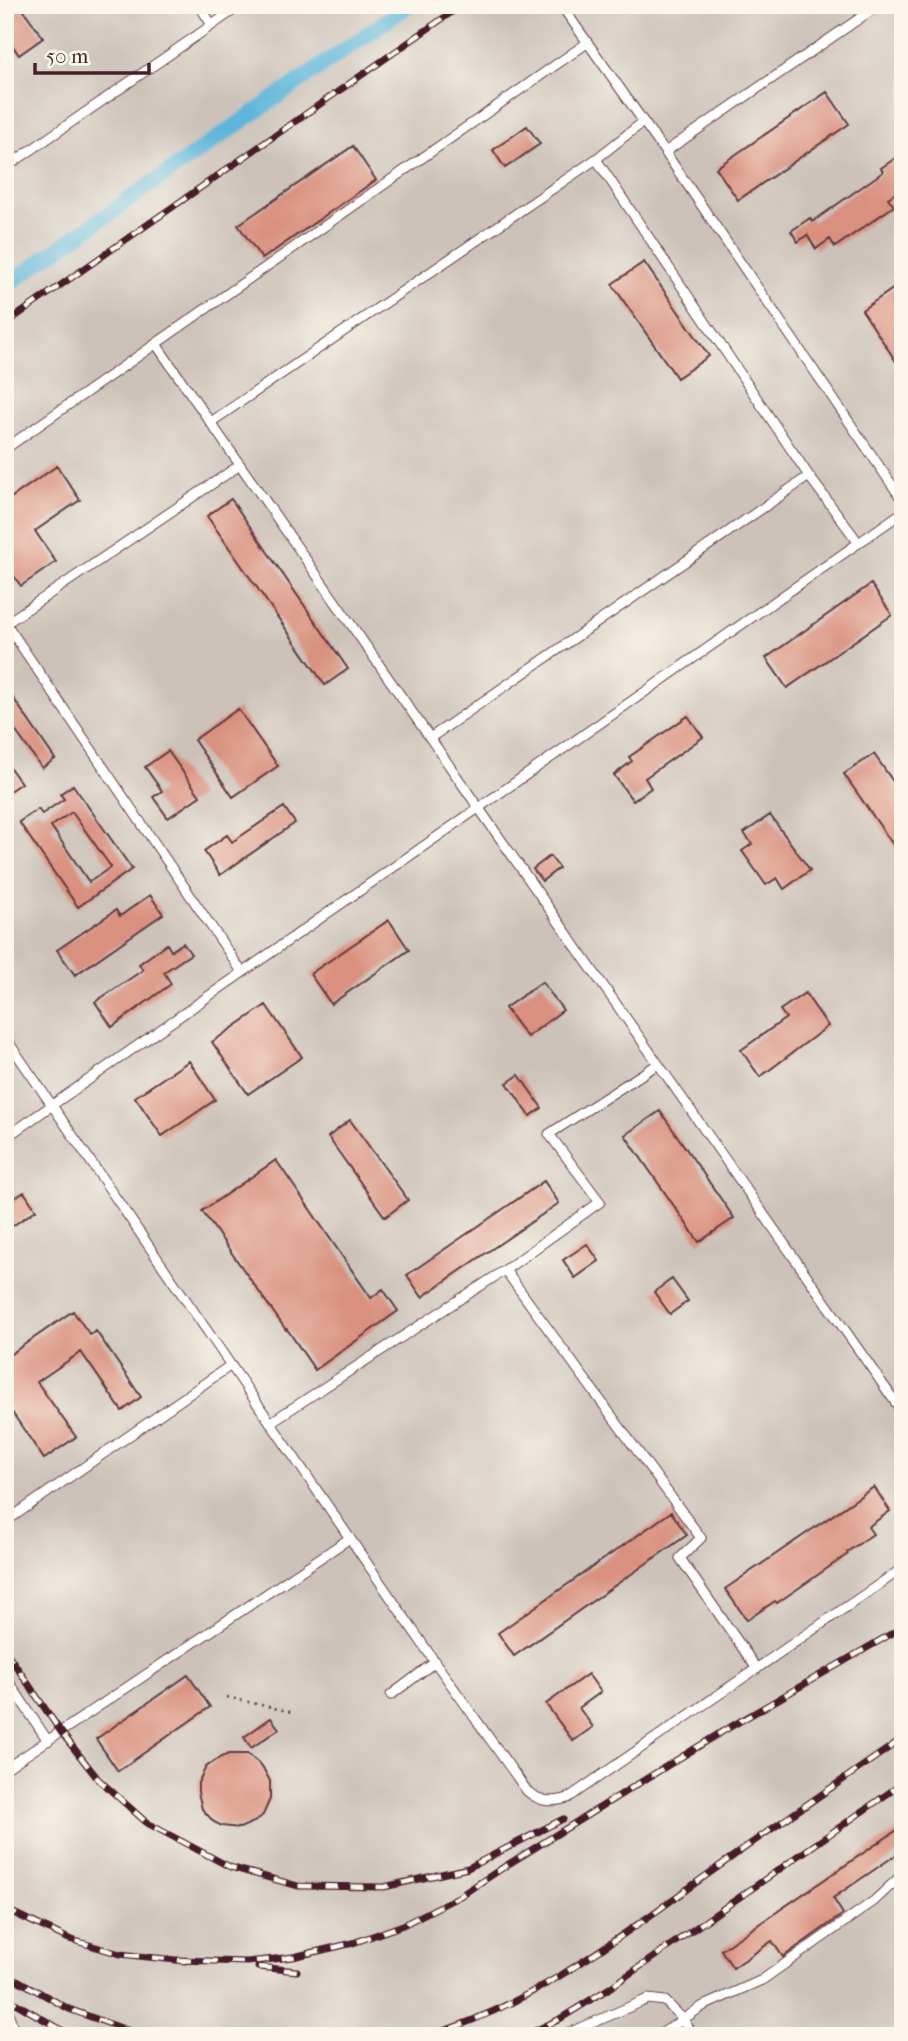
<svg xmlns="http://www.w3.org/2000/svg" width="908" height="2041" font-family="'IM FELL French Canon',serif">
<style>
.industrial{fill:#ccc2b9}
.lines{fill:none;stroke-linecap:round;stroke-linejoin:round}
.canal{stroke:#5cb6d9;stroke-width:16}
.building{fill:#d9907e;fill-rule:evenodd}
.lane-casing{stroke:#633c42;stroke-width:11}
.path{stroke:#633c42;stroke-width:2.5;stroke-dasharray:2 5;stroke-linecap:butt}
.lane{stroke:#fff;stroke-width:9}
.rail-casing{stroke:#4a1f2b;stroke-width:7}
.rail{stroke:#fbf7ec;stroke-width:4.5;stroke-dasharray:13;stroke-linecap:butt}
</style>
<rect width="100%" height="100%" fill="#fbf7ec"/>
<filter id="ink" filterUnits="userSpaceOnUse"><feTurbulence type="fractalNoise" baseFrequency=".0143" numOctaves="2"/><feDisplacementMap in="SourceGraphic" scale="14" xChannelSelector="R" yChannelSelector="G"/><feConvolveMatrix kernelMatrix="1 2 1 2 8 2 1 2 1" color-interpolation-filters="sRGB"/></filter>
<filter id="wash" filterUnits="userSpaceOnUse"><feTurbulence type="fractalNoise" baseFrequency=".00686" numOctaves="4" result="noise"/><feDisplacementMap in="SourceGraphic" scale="28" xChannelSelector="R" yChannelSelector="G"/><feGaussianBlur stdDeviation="1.57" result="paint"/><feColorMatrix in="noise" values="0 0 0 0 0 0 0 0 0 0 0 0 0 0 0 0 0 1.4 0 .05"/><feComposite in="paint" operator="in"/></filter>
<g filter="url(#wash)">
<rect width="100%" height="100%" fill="#f0e2c5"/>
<!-- industrial -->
<path class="industrial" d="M 5,5 L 903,5 L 903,2036 L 5,2036 Z"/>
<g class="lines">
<!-- canal -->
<path class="canal" d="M 5,286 L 409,5"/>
</g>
<g id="blocks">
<!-- building -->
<path class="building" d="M 5,5 L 20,5 L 43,38 L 19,55 L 5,35 Z
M 827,92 L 849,124 L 738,200 L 716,168 Z
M 527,126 L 540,144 L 505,168 L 493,150 Z
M 353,146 L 376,180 L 262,259 L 238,225 Z
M 903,153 L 903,188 L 888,198 L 894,206 L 835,247 L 830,239 L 816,249 L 807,235 L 798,242 L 791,231 L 810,218 L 812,222 L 883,172 L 881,168 Z
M 644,262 L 709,356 L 677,378 L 612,284 Z
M 903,282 L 903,372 L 862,310 Z
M 57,466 L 80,500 L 35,531 L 56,562 L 21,586 L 5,564 L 5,502 Z
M 231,499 L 348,669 L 325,685 L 207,516 Z
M 871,584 L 892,615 L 787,688 L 766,658 Z
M 5,686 L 55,759 L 42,768 L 5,716 Z
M 238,709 L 278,766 L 233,797 L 194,740 Z
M 688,716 L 703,737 L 645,778 L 651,788 L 633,801 L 614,775 L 632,761 L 629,757 Z
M 168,751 L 200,796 L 168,818 L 153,797 L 162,791 L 145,767 Z
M 874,754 L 903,796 L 903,859 L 844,774 Z
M 5,761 L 21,783 L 5,794 Z
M 73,785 L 132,869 L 78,907 L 19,822 L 38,809 L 42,814 L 64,799 L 60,794 ZM 72,812 L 111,867 L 89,882 L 51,826 Z
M 284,807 L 295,823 L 220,875 L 204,851 L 227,835 L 232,842 Z
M 770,815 L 810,870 L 784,889 L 777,878 L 766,885 L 742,851 L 752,844 L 744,833 Z
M 550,856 L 559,868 L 542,881 L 533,869 Z
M 150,895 L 163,914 L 75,975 L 57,950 L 116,910 L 120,916 Z
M 389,920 L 409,950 L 331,1004 L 310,974 Z
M 183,943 L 191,954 L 164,972 L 171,984 L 112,1027 L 95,1002 L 143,970 L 139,964 L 167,944 L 171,951 Z
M 542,982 L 563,1010 L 527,1037 L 505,1008 Z
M 805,993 L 828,1026 L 760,1077 L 741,1050 L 786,1018 L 780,1010 Z
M 266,1005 L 302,1057 L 248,1094 L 212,1042 Z
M 189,1061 L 215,1100 L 162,1136 L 135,1097 Z
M 519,1075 L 542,1108 L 530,1116 L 507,1083 Z
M 660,1111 L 734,1218 L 699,1242 L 625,1135 Z
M 350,1120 L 408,1200 L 385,1217 L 328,1137 Z
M 276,1160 L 371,1298 L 383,1289 L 398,1311 L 315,1370 L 287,1329 L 286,1330 L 202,1211 Z
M 544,1181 L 559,1203 L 422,1297 L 407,1275 Z
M 24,1192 L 36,1210 L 5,1231 L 5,1204 Z
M 587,1244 L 599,1261 L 575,1278 L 563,1260 Z
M 672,1279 L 688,1301 L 670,1314 L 654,1292 Z
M 73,1311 L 90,1335 L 96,1331 L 141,1397 L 122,1411 L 81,1352 L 37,1382 L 76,1437 L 44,1459 L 5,1402 L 5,1358 Z
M 874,1487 L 890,1511 L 868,1527 L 873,1534 L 847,1552 L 848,1554 L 777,1603 L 775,1601 L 747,1620 L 725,1589 Z
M 671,1512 L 687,1535 L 514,1656 L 498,1633 Z
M 588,1674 L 601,1692 L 579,1708 L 593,1727 L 573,1741 L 546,1704 Z
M 188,1675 L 210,1707 L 118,1771 L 96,1739 Z
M 271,1718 L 279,1729 L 251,1748 L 244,1737 Z
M 229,1754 L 248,1754 L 262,1766 L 270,1781 L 270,1799 L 263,1815 L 256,1821 L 240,1828 L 222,1826 L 214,1822 L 202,1809 L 198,1792 L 198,1783 L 206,1767 L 221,1757 Z
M 903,1826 L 903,1850 L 833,1898 L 843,1914 L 783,1957 L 772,1941 L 733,1968 L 721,1950 Z"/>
</g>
</g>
<g filter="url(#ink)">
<use href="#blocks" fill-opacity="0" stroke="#633c42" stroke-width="2"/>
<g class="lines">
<!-- lane casing -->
<g class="lane-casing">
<path id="lane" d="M 199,5 L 212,25
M 561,5 L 665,152 L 903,501
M 665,152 L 879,5
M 596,159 L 809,476 L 858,542
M 5,168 L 241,5
M 156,344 L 478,807 L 903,1413
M 211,422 L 596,159 L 643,122
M 5,449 L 587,43
M 5,622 L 242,972
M 5,624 L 240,465
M 430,738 L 809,476
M 5,1037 L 435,1662 L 527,1791 C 540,1802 551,1803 568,1798 L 903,1568
M 5,1138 L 903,512
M 505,1270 L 701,1538 L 680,1558 L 757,1669
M 271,1422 L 505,1270 L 600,1202 L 549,1134 L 658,1064
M 5,1522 L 231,1365
M 5,1676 L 48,1741
M 391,1695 L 435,1662
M 5,1769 L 350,1538
M 5,2000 L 15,2036
M 562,2036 L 648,1999 L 665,2001 L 682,2018 L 694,2036
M 658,2036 L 703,2006 L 762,1980 L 874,1901 L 903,1874"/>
</g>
<!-- path -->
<path class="path" d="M 227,1697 L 295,1713"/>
<!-- lane -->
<use href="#lane" class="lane"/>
<!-- rail casing -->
<g class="rail-casing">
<path id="rail" d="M 5,324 L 462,5
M 5,1650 L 61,1732 L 98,1779 L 147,1823 L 230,1867 L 298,1886 L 384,1887 L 468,1868 L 563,1819
M 5,1909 L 69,1939 L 120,1954 L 185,1961
M 178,1960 L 247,1962 L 293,1957 L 353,1943 L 403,1925 L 460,1896 L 507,1865 L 725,1730 L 903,1627
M 258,1967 L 297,1971
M 5,1973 L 69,2009 L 143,2036
M 5,1997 L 72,2036
M 427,2036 C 532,2006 624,1934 711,1872 C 774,1826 839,1783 903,1738
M 524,2036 L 558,2020 L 608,1989 L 903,1783"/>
</g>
<!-- rail -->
<use href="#rail" class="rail"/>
</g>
</g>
<!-- margin -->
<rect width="908" height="2041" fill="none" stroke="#fbf7ec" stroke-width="28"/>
<!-- scale -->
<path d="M35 63v10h114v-10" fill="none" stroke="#4a1f2b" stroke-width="3.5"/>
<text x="46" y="63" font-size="21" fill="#4a1f2b" stroke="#fbf7ec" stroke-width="5" paint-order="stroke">50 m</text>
</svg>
